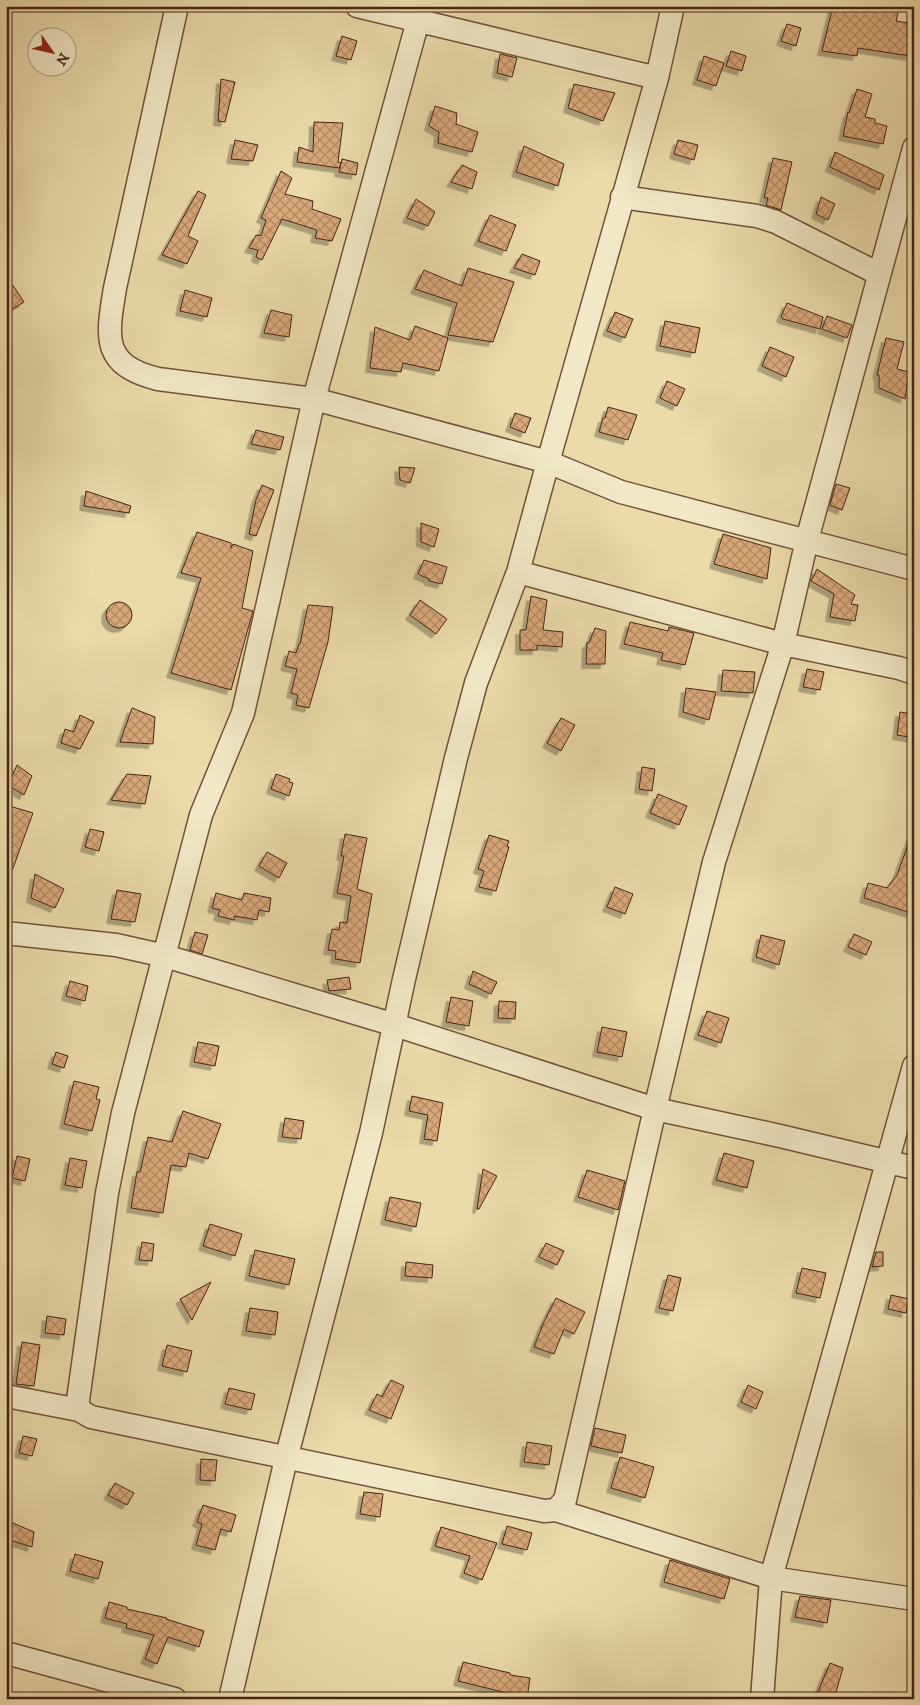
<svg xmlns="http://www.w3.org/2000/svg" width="920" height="1705" font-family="'IM FELL DW Pica',serif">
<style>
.building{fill:url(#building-cross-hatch);stroke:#472417;filter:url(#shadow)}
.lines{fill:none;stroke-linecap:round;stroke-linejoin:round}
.minor-casing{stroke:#70523c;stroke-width:25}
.minor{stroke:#f1e8c7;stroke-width:22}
</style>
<defs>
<pattern id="building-cross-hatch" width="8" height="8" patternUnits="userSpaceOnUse" patternTransform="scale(1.25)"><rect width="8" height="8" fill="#daa97a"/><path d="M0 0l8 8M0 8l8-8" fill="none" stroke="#b38963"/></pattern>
<filter id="shadow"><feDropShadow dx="-4.5" dy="4.5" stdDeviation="0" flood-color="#0004"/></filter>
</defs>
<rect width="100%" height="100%" fill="#eadba9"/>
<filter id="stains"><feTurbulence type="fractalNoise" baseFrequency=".004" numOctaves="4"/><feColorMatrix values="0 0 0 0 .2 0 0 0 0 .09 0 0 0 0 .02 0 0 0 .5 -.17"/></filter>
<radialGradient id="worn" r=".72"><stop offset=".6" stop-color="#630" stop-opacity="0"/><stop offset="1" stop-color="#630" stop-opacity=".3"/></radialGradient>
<!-- building -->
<path class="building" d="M 833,6 L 900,6 L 896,21 L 914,24 L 914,36 L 910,56 L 858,48 L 857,56 L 822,51 Z
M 787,24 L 801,28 L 796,46 L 781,41 Z
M 342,36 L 357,41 L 351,60 L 336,56 Z
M 731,51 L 746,56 L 742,71 L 726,66 Z
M 500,54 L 517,58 L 512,77 L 497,73 Z
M 704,56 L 724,63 L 716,86 L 697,80 Z
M 221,79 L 235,82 L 225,122 L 218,121 Z
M 574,84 L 615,93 L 603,121 L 568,108 Z
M 857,89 L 872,94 L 865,117 L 875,119 L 875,123 L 887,126 L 883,144 L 843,136 L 848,112 L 849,113 Z
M 435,106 L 457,113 L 456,124 L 478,132 L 472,152 L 438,143 L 439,132 L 429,126 Z
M 314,122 L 343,123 L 338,162 L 341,163 L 339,168 L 297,162 L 299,147 L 313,152 Z
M 235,140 L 258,145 L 253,161 L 231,159 Z
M 678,140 L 698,145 L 694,160 L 674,154 Z
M 524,146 L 564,164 L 558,186 L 516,172 Z
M 835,152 L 884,175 L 879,190 L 830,167 Z
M 773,158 L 792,162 L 781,210 L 766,205 L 768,198 L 764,198 Z
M 342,159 L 358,163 L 356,175 L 339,172 Z
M 462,165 L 477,172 L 472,189 L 451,182 Z
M 281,171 L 292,178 L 285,194 L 313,201 L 312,209 L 341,219 L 332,241 L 315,238 L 317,230 L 282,219 L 262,260 L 256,257 L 258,250 L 249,248 L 256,235 L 261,236 L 266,220 L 261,218 Z
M 198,191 L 206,195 L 188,236 L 198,241 L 187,264 L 162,255 Z
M 821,197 L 835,204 L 828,220 L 816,214 Z
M 416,199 L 435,212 L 428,226 L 407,218 Z
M 490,215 L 516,225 L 506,251 L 478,241 Z
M 522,254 L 540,261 L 535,275 L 514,268 Z
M 468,268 L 514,282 L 493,342 L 448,335 L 457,303 L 415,289 L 424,270 L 462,286 Z
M 6,275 L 24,302 L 6,313 Z
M 185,290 L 212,298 L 207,317 L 180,311 Z
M 787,303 L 823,317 L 820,329 L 783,319 L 781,317 Z
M 271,310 L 292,315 L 289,337 L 264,333 Z
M 615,312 L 633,319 L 625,338 L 607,331 Z
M 827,316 L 852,325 L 847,338 L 822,329 Z
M 665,321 L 700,328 L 695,353 L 660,346 Z
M 415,326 L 448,338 L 439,371 L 403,363 L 401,372 L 370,368 L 375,327 L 410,340 Z
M 886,338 L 904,342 L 897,369 L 909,372 L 905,399 L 879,388 L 879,375 L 877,375 Z
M 770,347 L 794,357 L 786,377 L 762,366 Z
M 667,381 L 685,389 L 677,406 L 660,398 Z
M 608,407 L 637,415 L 628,440 L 599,432 L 603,418 L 605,418 Z
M 515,413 L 531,418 L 525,433 L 510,427 Z
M 256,430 L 284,437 L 280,450 L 251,444 Z
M 399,467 L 415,468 L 410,483 L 400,480 Z
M 836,484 L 850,488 L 842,510 L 830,505 Z
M 262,485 L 274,490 L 256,536 L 249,534 L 256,500 Z
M 86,491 L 131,506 L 129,513 L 84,506 Z
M 421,523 L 439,529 L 434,547 L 421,542 Z
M 197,532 L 231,543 L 231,548 L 233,544 L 253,551 L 242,608 L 253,611 L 231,690 L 171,673 L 201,578 L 181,573 Z
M 723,534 L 771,548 L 767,579 L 714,564 Z
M 424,560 L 447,567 L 442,584 L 429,581 L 429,579 L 418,574 Z
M 817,569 L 855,595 L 851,604 L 858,605 L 855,621 L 830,617 L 834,594 L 811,581 Z
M 531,596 L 547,600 L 543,630 L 563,632 L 562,647 L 537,645 L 537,650 L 520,650 L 520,630 L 526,630 Z
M 420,600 L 447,619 L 436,634 L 410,615 Z
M106 615a13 13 0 1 1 26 0a13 13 0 1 1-26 0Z
M 308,605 L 333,607 L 328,642 L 309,708 L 296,705 L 298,695 L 291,693 L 297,669 L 285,666 L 289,651 L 296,653 L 299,644 L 300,644 Z
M 630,622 L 668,631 L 669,627 L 694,633 L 685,665 L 661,660 L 663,653 L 624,644 Z
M 595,628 L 606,631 L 605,664 L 586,664 L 587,643 L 589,643 Z
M 807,669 L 824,672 L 820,690 L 803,687 Z
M 723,670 L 755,672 L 753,693 L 721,691 Z
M 686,688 L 716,692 L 709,720 L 683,712 Z
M 132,708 L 155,717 L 153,744 L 120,742 Z
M 900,712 L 914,714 L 914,738 L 897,735 Z
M 80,715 L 94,722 L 80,749 L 61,743 L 65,729 L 74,732 Z
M 561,718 L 575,725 L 561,751 L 547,743 Z
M 17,765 L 32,776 L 24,795 L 8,785 Z
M 642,767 L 655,769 L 652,791 L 639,789 Z
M 127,774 L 151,776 L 145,804 L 111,800 Z
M 276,774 L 290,779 L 289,782 L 293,783 L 289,796 L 271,789 Z
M 658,794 L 687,806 L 679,825 L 650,813 Z
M 6,805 L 33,813 L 8,882 L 6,881 Z
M 90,829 L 104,832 L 99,851 L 85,847 Z
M 345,834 L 367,838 L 357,889 L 372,894 L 360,963 L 335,959 L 336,951 L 328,950 L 332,929 L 339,930 L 340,922 L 347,923 L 351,896 L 337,893 L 344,856 L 341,856 Z
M 912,834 L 914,834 L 914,914 L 864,898 L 868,883 L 887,888 L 897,875 Z
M 489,835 L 509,841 L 507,846 L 509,847 L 496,891 L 479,887 L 484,871 L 478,869 Z
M 267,852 L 287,863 L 279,878 L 259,866 Z
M 35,874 L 64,889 L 55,908 L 31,898 Z
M 615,887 L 633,894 L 625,914 L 607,907 Z
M 117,890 L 141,894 L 135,922 L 111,919 Z
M 216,893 L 242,900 L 244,893 L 271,898 L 269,912 L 259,910 L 257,920 L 235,916 L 234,920 L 218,916 L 220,910 L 212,908 Z
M 195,932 L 208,935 L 202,954 L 190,950 Z
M 854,934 L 872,942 L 866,955 L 848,947 Z
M 761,935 L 785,941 L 779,965 L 756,957 Z
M 473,971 L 497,982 L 491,994 L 469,984 Z
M 349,977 L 351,989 L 329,991 L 327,980 Z
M 70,981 L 88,986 L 85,1001 L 66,996 Z
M 451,997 L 473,1001 L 469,1026 L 446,1022 Z
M 499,1001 L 516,1002 L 515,1019 L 498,1018 Z
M 707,1011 L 729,1018 L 721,1043 L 698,1035 Z
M 602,1027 L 627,1032 L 622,1057 L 597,1052 Z
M 198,1042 L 219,1046 L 215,1066 L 194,1062 Z
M 56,1052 L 68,1056 L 64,1068 L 52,1064 Z
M 74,1081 L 99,1087 L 96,1099 L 100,1100 L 92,1131 L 64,1124 Z
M 412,1096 L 443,1103 L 437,1141 L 424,1139 L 428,1115 L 409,1111 Z
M 183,1111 L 221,1124 L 208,1159 L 189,1153 L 186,1167 L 171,1165 L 163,1213 L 131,1208 L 137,1172 L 140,1172 L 148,1137 L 172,1142 Z
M 285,1118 L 304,1121 L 301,1139 L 282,1137 Z
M 724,1153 L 754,1161 L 747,1188 L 716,1180 Z
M 17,1156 L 30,1159 L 25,1181 L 12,1178 Z
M 70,1158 L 87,1161 L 82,1188 L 65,1185 Z
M 483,1169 L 497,1176 L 479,1209 L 477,1209 Z
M 587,1170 L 625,1181 L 618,1210 L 578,1197 Z
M 390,1197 L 421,1203 L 416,1227 L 385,1220 Z
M 210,1224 L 242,1234 L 235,1256 L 203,1246 Z
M 142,1242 L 154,1244 L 152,1261 L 139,1260 Z
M 546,1243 L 564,1251 L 557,1265 L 539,1257 Z
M 255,1250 L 295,1259 L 289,1285 L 249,1276 Z
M 876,1252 L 883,1252 L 883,1266 L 872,1267 Z
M 406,1262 L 433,1265 L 432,1278 L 405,1276 Z
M 802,1268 L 826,1273 L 820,1298 L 796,1293 Z
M 668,1275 L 681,1278 L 673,1311 L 659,1308 Z
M 211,1282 L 192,1320 L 180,1299 Z
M 891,1295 L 909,1299 L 906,1313 L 888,1309 Z
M 556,1298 L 585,1312 L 574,1334 L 564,1329 L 554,1354 L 534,1347 L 543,1324 Z
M 250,1308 L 278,1312 L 275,1335 L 246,1331 Z
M 47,1316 L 66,1319 L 64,1335 L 45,1333 Z
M 22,1342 L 40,1345 L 34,1386 L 16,1384 Z
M 167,1345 L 192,1351 L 187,1372 L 162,1366 Z
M 391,1380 L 404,1386 L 391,1419 L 369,1410 L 377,1394 L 382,1397 Z
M 748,1385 L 763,1392 L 756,1409 L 741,1402 Z
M 229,1388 L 255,1394 L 251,1410 L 225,1404 Z
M 595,1428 L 626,1435 L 622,1453 L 591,1446 Z
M 23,1436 L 37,1439 L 32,1456 L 19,1453 Z
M 527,1442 L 552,1446 L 549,1465 L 524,1462 Z
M 620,1457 L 654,1467 L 645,1498 L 611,1488 Z
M 201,1459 L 217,1460 L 215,1481 L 200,1480 Z
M 115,1483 L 134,1493 L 127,1505 L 108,1495 Z
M 364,1492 L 383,1494 L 380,1517 L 360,1514 Z
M 203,1505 L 236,1515 L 231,1532 L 221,1529 L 215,1550 L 196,1545 L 202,1524 L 197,1522 Z
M 6,1520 L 34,1532 L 32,1547 L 6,1539 Z
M 507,1526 L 532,1533 L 527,1550 L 502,1544 Z
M 441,1527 L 497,1543 L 482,1580 L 464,1573 L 470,1556 L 435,1546 Z
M 75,1554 L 103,1562 L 98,1579 L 70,1571 Z
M 670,1560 L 730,1579 L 724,1599 L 664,1582 Z
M 800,1596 L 831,1600 L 827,1623 L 795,1617 Z
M 109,1602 L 127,1607 L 127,1609 L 167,1618 L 166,1619 L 204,1631 L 199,1647 L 168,1637 L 157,1664 L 145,1659 L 154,1635 L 126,1628 L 127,1624 L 105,1618 Z
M 463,1662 L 510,1673 L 510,1675 L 530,1678 L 527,1699 L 514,1699 L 515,1695 L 458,1681 Z
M 830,1663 L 843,1668 L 834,1699 L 815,1699 Z"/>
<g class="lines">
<!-- minor casing -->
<g class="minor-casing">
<path id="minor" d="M 177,6 L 115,288 C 107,337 101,365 158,379 L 314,399 L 548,462 L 621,492 L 914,569
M 357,6 L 657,78
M 422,6 L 314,399 L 243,713 L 201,815 L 123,1113 L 107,1193 L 78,1400 L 79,1410 L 91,1417 L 544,1511 L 556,1510 L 565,1500 L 655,1109 L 714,862 L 783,644 L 807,540 L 914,148
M 622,197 L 757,216 L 776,222 L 879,274
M 518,572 L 783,644 L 899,668 L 914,673
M 6,933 L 116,945 L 165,956 L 395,1025 L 655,1109 L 780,1136 L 914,1168
M 6,1396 L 79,1410
M 556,1510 L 771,1578 L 914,1599
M 6,1653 L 175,1699
M 230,1699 L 286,1459 L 371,1133 L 404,979 L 456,758 L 476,683 L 518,572 L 548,462 L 657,78 L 673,6
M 762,1699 L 771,1578 L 914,1066"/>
</g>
<!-- minor -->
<use href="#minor" class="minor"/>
</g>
<!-- margin -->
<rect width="920" height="1705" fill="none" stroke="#eadba9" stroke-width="25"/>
<rect x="8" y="8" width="905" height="1690" fill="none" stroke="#472417" stroke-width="2.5"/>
<rect x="12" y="12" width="895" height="1680" fill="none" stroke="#472417"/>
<!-- north arrow -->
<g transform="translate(52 52) rotate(124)"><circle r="24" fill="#f1e8c7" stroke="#ad9a81"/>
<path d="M0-4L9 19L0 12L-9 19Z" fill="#8f2418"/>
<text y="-8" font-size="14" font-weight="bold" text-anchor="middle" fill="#472417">N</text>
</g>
<rect width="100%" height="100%" filter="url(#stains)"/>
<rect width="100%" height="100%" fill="url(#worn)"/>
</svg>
